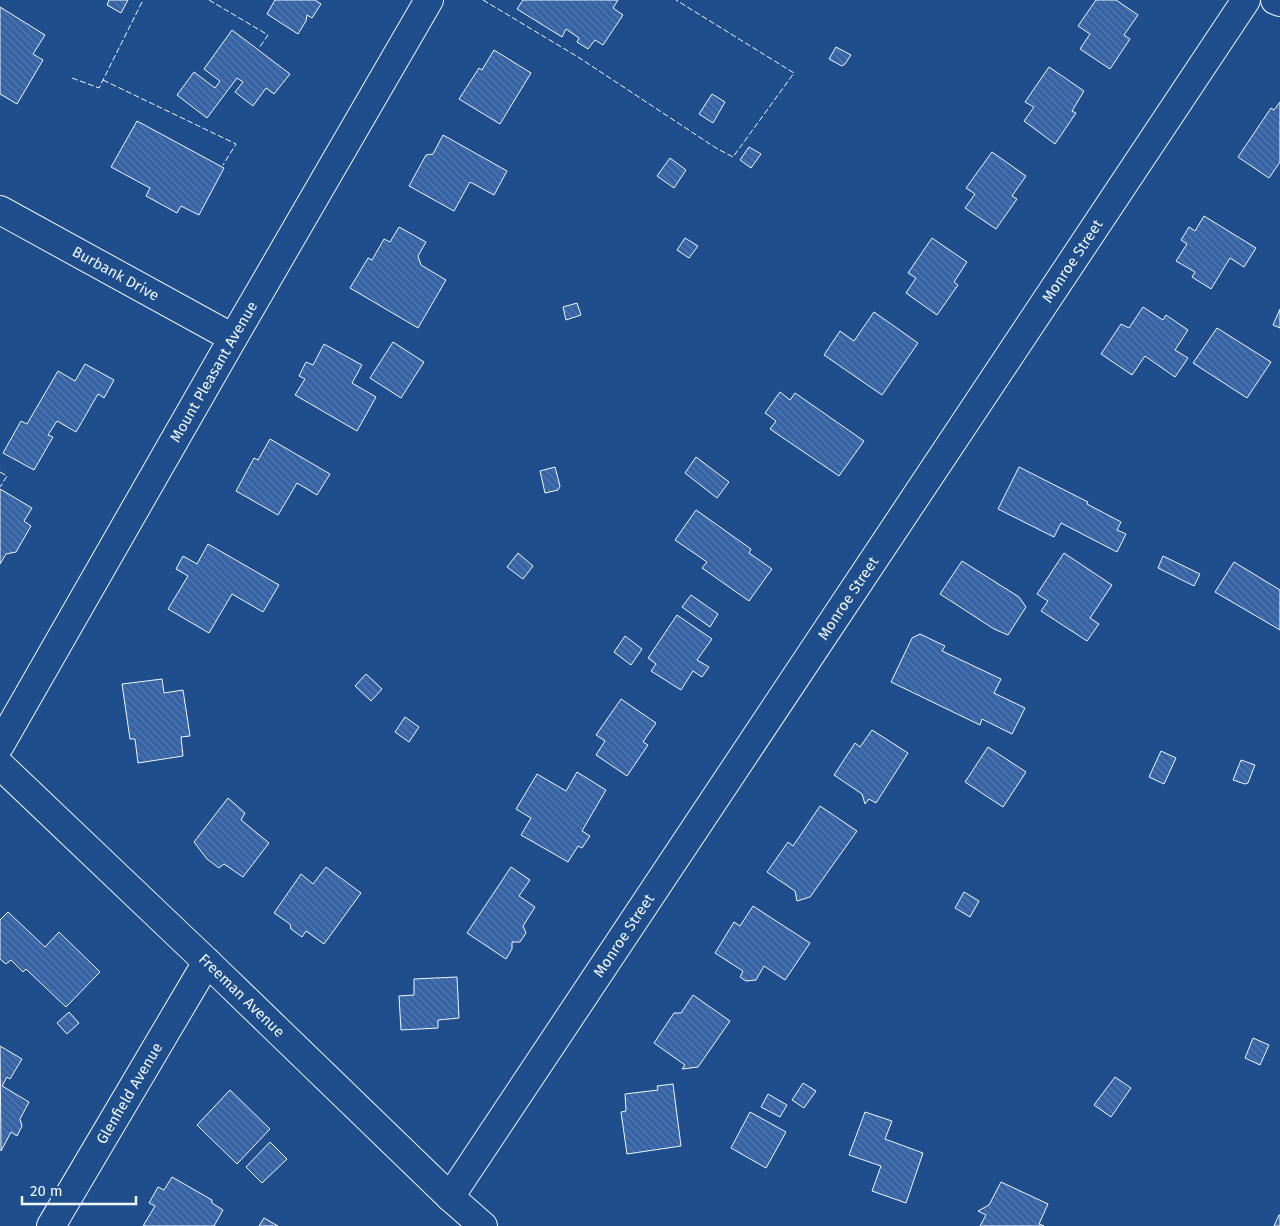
<svg xmlns="http://www.w3.org/2000/svg" width="1280" height="1226" font-family="'Fira Sans',sans-serif">
<style>
.building{fill:url(#building-back-hatch);stroke:#f2f6ff}
.lines{fill:none;stroke-linecap:round;stroke-linejoin:round}
.minor-casing{stroke:#f2f6ff;stroke-width:30}
.minor{stroke:#1f4e8c;stroke-width:28}
.fence{stroke:#f2f6ff;stroke-width:1;stroke-dasharray:6 2.5;stroke-linecap:butt}
.labels{text-anchor:middle;dominant-baseline:central;stroke-width:4;stroke-linejoin:round;paint-order:stroke}
.street-label{font-size:15px;fill:#f2f6ff;stroke:#1f4e8c}
</style>
<defs>
<pattern id="building-back-hatch" width="6" height="6" patternUnits="userSpaceOnUse" patternTransform="scale(1.25)"><rect width="6" height="6" fill="#3563a3"/><path d="M-1 5l2 2M0 0l6 6M5-1l2 2" fill="none" stroke="#537ab1"/></pattern>
</defs>
<rect width="100%" height="100%" fill="#1f4e8c"/>
<!-- building -->
<path class="building" d="M 109,0 L 128,0 L 121,13 L 107,5 Z
M 275,0 L 315,0 L 321,4 L 312,18 L 307,15 L 306,21 L 298,34 L 267,14 Z
M 523,0 L 618,0 L 613,8 L 623,15 L 603,45 L 595,40 L 588,49 L 577,42 L 579,38 L 566,29 L 562,37 L 517,9 Z
M 1096,0 L 1116,0 L 1138,15 L 1124,35 L 1130,39 L 1110,69 L 1080,49 L 1090,34 L 1078,26 Z
M 0,7 L 45,35 L 33,54 L 43,60 L 17,104 L 0,94 Z
M 232,30 L 290,74 L 274,94 L 266,88 L 253,106 L 235,92 L 243,82 L 237,78 L 207,118 L 177,95 L 194,72 L 215,88 L 220,81 L 204,69 Z
M 836,47 L 851,55 L 845,64 L 842,66 L 829,59 Z
M 494,50 L 531,73 L 500,124 L 459,99 L 479,68 L 482,70 Z
M 1049,67 L 1084,91 L 1072,111 L 1076,113 L 1055,144 L 1024,121 L 1034,107 L 1025,102 Z
M 712,94 L 725,102 L 713,123 L 699,114 Z
M 1280,102 L 1280,162 L 1269,178 L 1238,157 L 1271,108 L 1274,110 Z
M 137,121 L 224,168 L 199,215 L 181,206 L 177,213 L 146,196 L 150,188 L 111,167 Z
M 443,135 L 507,171 L 494,195 L 470,182 L 454,211 L 409,186 L 426,155 L 433,154 Z
M 749,147 L 761,154 L 751,168 L 740,160 Z
M 992,152 L 1026,176 L 1012,196 L 1017,199 L 996,229 L 965,208 L 975,194 L 966,188 Z
M 670,158 L 686,170 L 674,188 L 657,176 Z
M 1204,216 L 1256,248 L 1244,267 L 1230,258 L 1211,289 L 1192,277 L 1195,272 L 1176,261 L 1187,244 L 1181,240 L 1189,227 L 1195,231 Z
M 399,227 L 426,242 L 418,256 L 421,265 L 446,280 L 418,328 L 350,288 L 368,258 L 372,260 L 384,239 L 390,242 Z
M 685,238 L 698,246 L 689,258 L 677,250 Z
M 932,238 L 967,262 L 954,282 L 958,285 L 937,315 L 906,293 L 916,278 L 908,273 Z
M 577,303 L 581,315 L 566,320 L 563,307 Z
M 1143,307 L 1163,320 L 1166,315 L 1188,330 L 1175,350 L 1188,358 L 1175,377 L 1145,356 L 1132,375 L 1101,354 L 1121,324 L 1129,328 Z
M 1280,309 L 1280,328 L 1273,325 Z
M 874,312 L 918,343 L 882,395 L 824,355 L 840,331 L 854,341 Z
M 1217,328 L 1271,362 L 1247,398 L 1193,363 Z
M 393,342 L 424,362 L 401,398 L 370,378 Z
M 324,344 L 362,365 L 352,383 L 376,397 L 357,431 L 295,395 L 305,379 L 299,376 L 306,362 L 313,365 Z
M 85,364 L 114,380 L 104,398 L 98,394 L 76,432 L 57,421 L 48,435 L 53,437 L 34,470 L 3,453 L 21,421 L 27,424 L 58,371 L 75,381 Z
M 780,392 L 790,400 L 795,393 L 864,441 L 839,476 L 770,429 L 776,421 L 765,413 Z
M 270,439 L 330,474 L 317,495 L 297,483 L 278,515 L 236,491 L 254,458 L 258,460 Z
M 696,457 L 729,482 L 717,498 L 685,473 Z
M 555,467 L 560,486 L 558,490 L 545,493 L 540,471 Z
M 1019,467 L 1088,502 L 1087,504 L 1121,522 L 1117,530 L 1126,534 L 1117,552 L 1061,523 L 1054,537 L 998,509 Z
M 0,489 L 32,508 L 24,521 L 31,526 L 16,552 L 6,554 L 0,564 Z
M 696,510 L 751,549 L 749,553 L 772,569 L 749,601 L 702,568 L 707,562 L 675,540 Z
M 208,544 L 279,585 L 263,612 L 232,594 L 209,633 L 168,609 L 188,576 L 176,569 L 183,556 L 197,564 Z
M 518,553 L 533,566 L 523,579 L 507,567 Z
M 1064,553 L 1112,585 L 1090,618 L 1099,624 L 1087,641 L 1041,611 L 1048,601 L 1037,594 Z
M 1163,556 L 1200,574 L 1194,586 L 1158,568 Z
M 962,561 L 1019,597 L 1026,607 L 1008,635 L 994,629 L 940,594 Z
M 1234,562 L 1280,590 L 1280,630 L 1215,592 Z
M 691,595 L 718,614 L 710,627 L 682,607 Z
M 677,615 L 712,639 L 697,660 L 709,667 L 702,677 L 693,671 L 681,690 L 651,671 L 656,664 L 648,658 Z
M 920,634 L 945,646 L 942,651 L 1001,679 L 994,693 L 1025,708 L 1012,734 L 982,719 L 980,725 L 891,682 L 912,638 Z
M 625,636 L 642,649 L 631,665 L 614,652 Z
M 366,674 L 382,689 L 371,701 L 355,686 Z
M 162,679 L 164,693 L 183,690 L 190,736 L 181,737 L 183,756 L 138,763 L 135,739 L 130,739 L 122,684 Z
M 621,699 L 656,723 L 643,742 L 648,745 L 627,776 L 596,755 L 605,741 L 596,735 Z
M 405,717 L 419,727 L 409,742 L 395,732 Z
M 872,730 L 908,753 L 876,803 L 869,799 L 865,804 L 862,794 L 834,775 L 855,743 L 860,747 Z
M 988,747 L 1026,772 L 1003,807 L 965,782 Z
M 1161,751 L 1176,758 L 1164,784 L 1149,777 Z
M 1241,760 L 1255,765 L 1248,783 L 1245,784 L 1233,780 Z
M 577,772 L 606,790 L 582,831 L 590,836 L 582,848 L 578,846 L 568,862 L 521,835 L 531,818 L 516,809 L 537,774 L 566,791 Z
M 228,798 L 245,813 L 241,820 L 269,843 L 243,877 L 224,864 L 219,868 L 207,859 L 194,842 Z
M 820,806 L 857,831 L 810,897 L 797,901 L 795,891 L 767,872 L 788,842 L 793,846 Z
M 326,867 L 361,893 L 324,944 L 306,931 L 302,937 L 291,929 L 290,924 L 274,913 L 301,874 L 313,884 Z
M 511,867 L 530,880 L 519,896 L 535,907 L 523,926 L 526,933 L 520,942 L 512,942 L 512,949 L 506,959 L 467,933 Z
M 964,892 L 979,901 L 970,917 L 955,908 Z
M 753,906 L 810,943 L 785,980 L 764,966 L 756,980 L 746,981 L 740,977 L 743,971 L 715,953 L 734,922 L 740,926 Z
M 8,912 L 45,947 L 59,932 L 100,972 L 66,1007 L 26,969 L 23,972 L 11,960 L 6,964 L 0,959 L 0,920 Z
M 457,977 L 459,1018 L 438,1020 L 438,1028 L 401,1030 L 399,996 L 414,995 L 414,979 Z
M 693,995 L 730,1021 L 698,1067 L 682,1069 L 685,1065 L 654,1043 L 674,1013 L 681,1013 Z
M 69,1012 L 79,1023 L 67,1034 L 57,1023 Z
M 1253,1038 L 1269,1045 L 1260,1065 L 1245,1058 Z
M 0,1046 L 22,1059 L 10,1079 L 7,1077 L 2,1086 L 29,1102 L 20,1119 L 22,1126 L 17,1136 L 11,1132 L 1,1151 Z
M 1115,1077 L 1131,1088 L 1111,1117 L 1094,1105 Z
M 803,1083 L 816,1091 L 804,1108 L 792,1100 Z
M 673,1084 L 681,1146 L 627,1154 L 621,1112 L 626,1111 L 625,1094 L 658,1090 L 657,1086 Z
M 230,1090 L 270,1129 L 237,1164 L 197,1125 Z
M 768,1094 L 787,1105 L 780,1117 L 761,1107 Z
M 750,1112 L 786,1132 L 766,1168 L 731,1148 Z
M 865,1112 L 892,1121 L 885,1139 L 923,1153 L 906,1203 L 872,1191 L 881,1166 L 849,1155 Z
M 270,1142 L 287,1159 L 262,1183 L 246,1167 Z
M 172,1177 L 212,1200 L 212,1203 L 223,1210 L 214,1226 L 143,1226 L 155,1206 L 149,1203 L 158,1187 L 164,1190 Z
M 1001,1182 L 1048,1204 L 1039,1224 L 1044,1226 L 980,1226 L 986,1215 L 978,1211 L 989,1205 Z
M 1279,1215 L 1280,1215 L 1280,1226 L 1274,1226 Z
M 264,1218 L 278,1226 L 259,1226 Z"/>
<g class="lines">
<!-- minor casing -->
<g class="minor-casing">
<g id="minor">
<path d="M 1275,0 L 1280,2"/>
<path id="s1" d="M 0,210 L 233,338"/>
<path id="s2" d="M 0,745 L 233,338 L 429,0"/>
<path id="s3" d="M 0,765 L 207,962 L 450,1197 L 483,1226"/>
<path id="s4" d="M 450,1197 L 1246,0"/>
<path id="s5" d="M 51,1226 L 207,962"/>
</g>
</g>
<!-- minor -->
<use href="#minor" class="minor"/>
<!-- fence -->
<path class="fence" d="M 209,0 L 268,35 L 259,48
M 483,0 L 578,57 L 716,148 L 733,157 L 794,73 L 676,0
M 72,78 L 99,88 L 143,0
M 103,80 L 236,144 L 223,165
M 0,472 L 7,476 L 0,487"/>
</g>
<g class="labels">
<!-- street labels -->
<g class="street-label">
<text stroke="none"><textPath href="#s4" startOffset="1124">Monroe Street</textPath></text>
<text stroke="none"><textPath href="#s1" startOffset="132">Burbank Drive</textPath></text>
<text stroke="none"><textPath href="#s2" startOffset="430">Mount Pleasant Avenue</textPath></text>
<text stroke="none"><textPath href="#s4" startOffset="719">Monroe Street</textPath></text>
<text stroke="none"><textPath href="#s4" startOffset="314">Monroe Street</textPath></text>
<text stroke="none"><textPath href="#s3" startOffset="334">Freeman Avenue</textPath></text>
<text stroke="none"><textPath href="#s5" startOffset="154">Glenfield Avenue</textPath></text>
</g>
</g>
<!-- scale -->
<path d="M22 1196v8h114v-8" fill="none" stroke="#f2f6ff" stroke-width="2.5"/>
<text x="30" y="1196" font-size="15" fill="#f2f6ff" stroke="#1f4e8c" stroke-width="4" paint-order="stroke">20 m</text>
</svg>
